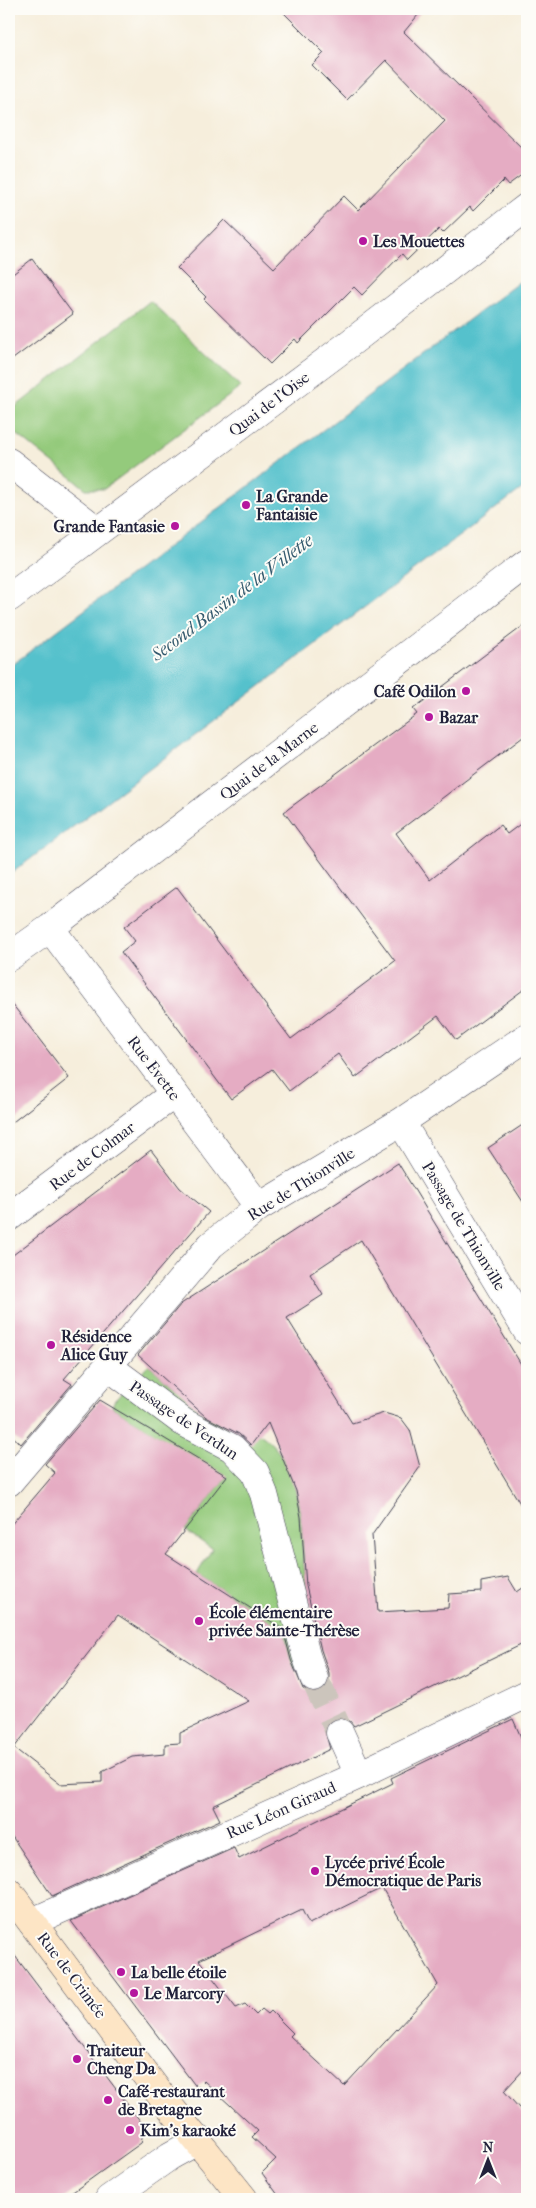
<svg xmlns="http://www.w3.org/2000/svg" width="536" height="2208" font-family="'IM FELL French Canon',serif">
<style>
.green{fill:#94ca7c;stroke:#5b765c}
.water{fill:#54c1cc;stroke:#3b7284}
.building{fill:#e5acc3;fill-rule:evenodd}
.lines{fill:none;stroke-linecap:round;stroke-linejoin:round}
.street-tunnel{stroke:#ccc5bc;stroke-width:28;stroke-dasharray:28 14;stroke-linecap:butt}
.street-casing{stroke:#424153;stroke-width:29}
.secondary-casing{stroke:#424153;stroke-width:29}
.street{stroke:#fff;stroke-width:28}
.secondary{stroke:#fde5c5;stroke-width:28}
.poi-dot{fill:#b5179e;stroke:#fdfcf7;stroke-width:2}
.labels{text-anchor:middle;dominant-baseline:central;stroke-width:4;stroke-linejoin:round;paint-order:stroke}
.poi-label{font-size:16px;font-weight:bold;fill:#22223b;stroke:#fdfcf7;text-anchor:start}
.street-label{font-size:16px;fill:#22223b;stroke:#fdfcf7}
.water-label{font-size:18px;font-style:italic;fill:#345a6e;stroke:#fdfcf7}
</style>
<rect width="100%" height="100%" fill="#fdfcf7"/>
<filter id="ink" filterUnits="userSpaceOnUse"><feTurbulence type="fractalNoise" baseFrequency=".02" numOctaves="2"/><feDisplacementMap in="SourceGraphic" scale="10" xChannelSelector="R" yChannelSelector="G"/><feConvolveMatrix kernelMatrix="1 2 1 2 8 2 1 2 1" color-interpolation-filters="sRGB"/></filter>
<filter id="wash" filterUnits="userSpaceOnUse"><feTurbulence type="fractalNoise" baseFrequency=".0096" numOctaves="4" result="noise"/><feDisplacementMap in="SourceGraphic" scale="20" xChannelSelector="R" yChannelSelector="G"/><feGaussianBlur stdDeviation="1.12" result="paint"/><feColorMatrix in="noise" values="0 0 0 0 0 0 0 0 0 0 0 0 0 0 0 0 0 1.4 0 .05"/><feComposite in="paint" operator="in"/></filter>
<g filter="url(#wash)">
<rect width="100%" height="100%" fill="#f6eedc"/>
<!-- green -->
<path class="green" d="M 150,301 L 241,387 L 104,489 L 86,489 L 9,428 L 9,412 Z
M 149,1365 C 158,1373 167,1383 177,1390 C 204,1409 237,1417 264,1437 C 307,1470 300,1539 306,1586 C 310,1614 316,1641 322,1669 L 288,1667 L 285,1627 L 280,1627 L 197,1574 L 212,1549 L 185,1530 L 226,1477 L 112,1407 L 114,1401 Z"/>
<!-- water -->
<path class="water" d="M 527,276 L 527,485 L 9,875 L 9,667 Z"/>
<g id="blocks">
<!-- building -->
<path class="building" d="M 280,9 L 423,9 L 404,32 L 527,153 L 527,171 L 508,185 L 504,180 L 473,211 L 470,207 L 443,233 L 439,229 L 407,260 L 402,254 L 362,295 L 354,287 L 298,343 L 295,339 L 270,364 L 204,299 L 206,297 L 177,268 L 224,220 L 274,268 L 344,196 L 358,210 L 445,121 L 386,60 L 347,100 L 312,65 L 324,53 Z
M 32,259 L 73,314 L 9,362 L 9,277 Z
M 527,623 L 527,734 L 396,833 L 430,880 L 500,825 L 507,834 L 527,819 L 527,987 L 456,1040 L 438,1016 L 355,1078 L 338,1054 L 289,1091 L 272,1069 L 231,1099 L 121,952 L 135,941 L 124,927 L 177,887 L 291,1039 L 395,961 L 284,812 L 417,714 L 413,709 Z
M 9,1000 L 69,1078 L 9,1125 Z
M 527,1122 L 527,1208 L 488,1148 Z
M 151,1150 L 180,1188 L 209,1212 L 64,1379 L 72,1384 L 21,1444 L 9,1433 L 9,1258 Z
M 398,1163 L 527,1374 L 527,1515 L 361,1240 L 310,1274 L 323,1295 L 287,1318 L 352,1423 L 384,1413 L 401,1418 L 410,1430 L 420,1467 L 372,1535 L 378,1612 L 448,1608 L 449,1594 L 481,1592 L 481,1582 L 508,1577 L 517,1592 L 527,1585 L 527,1642 L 354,1726 L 349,1720 L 342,1718 L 333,1719 L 328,1724 L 325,1731 L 330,1749 L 213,1806 L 220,1820 L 52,1896 L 9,1832 L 9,1527 L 55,1473 L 45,1464 L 100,1400 L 227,1476 L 166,1554 L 283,1629 L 291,1660 L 303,1689 L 312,1693 L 319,1693 L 325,1689 L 329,1681 L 329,1673 L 321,1650 L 306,1586 L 301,1517 L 296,1491 L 268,1423 L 251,1445 L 239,1434 L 206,1417 L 138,1355 L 181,1304 ZM 118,1615 L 249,1701 L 180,1733 L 180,1743 L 165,1744 L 165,1754 L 132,1757 L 102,1772 L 102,1782 L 60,1784 L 14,1748 Z
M 513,1719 L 527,1751 L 527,2066 L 504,2091 L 527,2117 L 527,2199 L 281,2199 L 262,2173 L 276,2159 L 252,2137 L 258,2131 L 204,2081 L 197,2088 L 71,1921 L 234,1848 L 239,1859 L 393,1783 L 391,1778 ZM 382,1888 L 438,1985 L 344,2086 L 290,2036 L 293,2033 L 271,2011 L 268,2014 L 262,2009 L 256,2015 L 245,2004 L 236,2008 L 199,1960 L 302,1910 L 309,1924 Z
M 9,1948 L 144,2126 L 141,2143 L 63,2199 L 9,2199 Z"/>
</g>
</g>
<g filter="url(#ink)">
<use href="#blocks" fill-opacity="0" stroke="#424153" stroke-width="1"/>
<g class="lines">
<!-- street-tunnel -->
<path class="street-tunnel" d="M 314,1678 L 340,1733"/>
<!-- street casing -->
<g class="street-casing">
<path id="street" d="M 9,462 L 98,531
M 9,598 L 345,347 L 527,207
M 50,928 L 259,1207
M 9,957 L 50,928 L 527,563
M 401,1122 L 527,1331
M 9,1217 L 174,1094
M 109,1367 L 183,1422 L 232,1448 L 255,1472 L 264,1494 L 306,1655 L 314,1678
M 9,1482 L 211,1245 L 259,1207 L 401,1122 L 527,1037
M 340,1733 L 359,1775
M 32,1922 L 359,1775 L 527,1694
M 109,2199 L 170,2156 L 199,2140"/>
</g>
<!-- secondary casing -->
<g class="secondary-casing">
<path id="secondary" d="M 9,1892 L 163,2098 L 244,2199"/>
</g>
<!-- street -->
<use href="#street" class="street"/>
<!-- secondary -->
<use href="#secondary" class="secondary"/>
</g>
</g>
<!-- markers -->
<g class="poi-dot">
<circle cx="363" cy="241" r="5"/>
<circle cx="246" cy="505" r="5"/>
<circle cx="175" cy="526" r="5"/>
<circle cx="466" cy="691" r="5"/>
<circle cx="429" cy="717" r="5"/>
<circle cx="51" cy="1345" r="5"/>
<circle cx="199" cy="1621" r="5"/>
<circle cx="315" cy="1871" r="5"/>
<circle cx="121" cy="1972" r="5"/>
<circle cx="134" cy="1993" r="5"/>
<circle cx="77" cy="2059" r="5"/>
<circle cx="108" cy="2100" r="5"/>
<circle cx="130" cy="2130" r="5"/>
</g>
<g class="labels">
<!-- poi labels -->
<g class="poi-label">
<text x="373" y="241">Les Mouettes</text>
<text x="256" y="496">La Grande<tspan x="256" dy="18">Fantaisie</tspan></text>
<text x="165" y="526" text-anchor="end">Grande Fantasie</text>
<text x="456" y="691" text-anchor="end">Café Odilon</text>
<text x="439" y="717">Bazar</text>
<text x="61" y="1336">Résidence<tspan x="61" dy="18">Alice Guy</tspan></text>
<text x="209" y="1612">École élémentaire<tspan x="209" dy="18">privée Sainte-Thérèse</tspan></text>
<text x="325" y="1862">Lycée privé École<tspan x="325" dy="18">Démocratique de Paris</tspan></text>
<text x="131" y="1972">La belle étoile</text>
<text x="144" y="1993">Le Marcory</text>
<text x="87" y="2050">Traiteur<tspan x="87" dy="18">Cheng Da</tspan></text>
<text x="118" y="2091">Café-restaurant<tspan x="118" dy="18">de Bretagne</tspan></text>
<text x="140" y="2130">Kim's karaoké</text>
</g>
<!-- street labels -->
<g class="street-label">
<text transform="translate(269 404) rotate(-37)">Quai de l'Oise</text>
<text transform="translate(269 761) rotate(-37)">Quai de la Marne</text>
<text transform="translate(154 1068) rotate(53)">Rue Evette</text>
<text transform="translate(92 1156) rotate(-37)">Rue de Colmar</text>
<text transform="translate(301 1184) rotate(-32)">Rue de Thionville</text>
<text transform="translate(464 1226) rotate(59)">Passage de Thionville</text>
<text transform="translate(184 1420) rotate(34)">Passage de Verdun</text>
<text transform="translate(281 1810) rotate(-24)">Rue Léon Giraud</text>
<text transform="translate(72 1975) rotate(53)">Rue de Crimée</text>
</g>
<!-- water labels -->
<g class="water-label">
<text transform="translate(232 598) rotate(-37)">Second Bassin de la Villette</text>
</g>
</g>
<!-- margin -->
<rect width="536" height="2208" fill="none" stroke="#fdfcf7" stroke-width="30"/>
<!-- north arrow -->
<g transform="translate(488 2160)" stroke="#fdfcf7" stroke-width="4" paint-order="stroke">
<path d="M0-4L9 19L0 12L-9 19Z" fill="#22223b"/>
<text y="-8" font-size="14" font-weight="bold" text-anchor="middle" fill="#22223b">N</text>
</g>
</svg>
